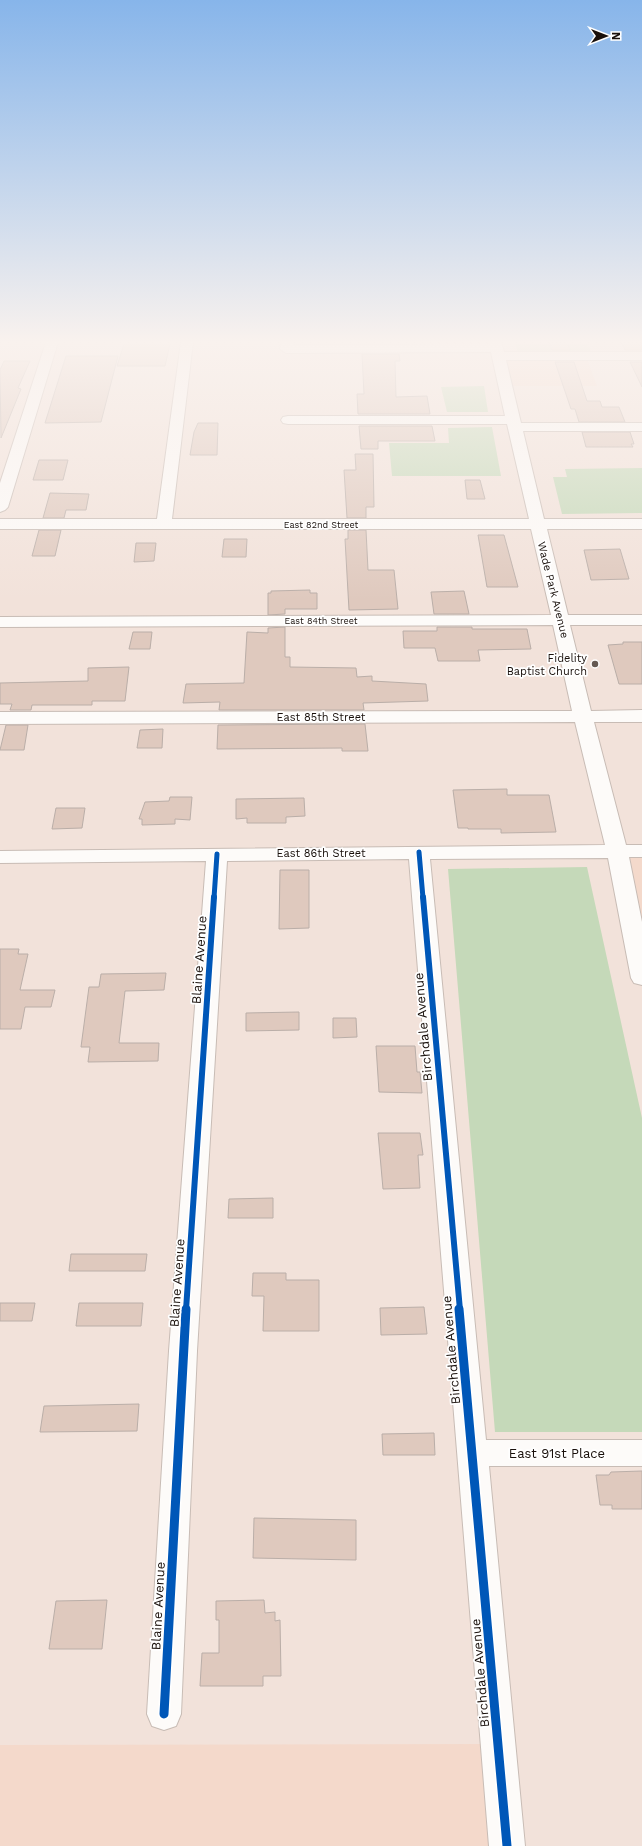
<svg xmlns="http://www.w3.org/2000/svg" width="642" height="1846" font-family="'Work Sans',sans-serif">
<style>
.built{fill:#f4d9cb}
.green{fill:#c5d9b9}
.building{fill:#dfc9be;stroke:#baaea8}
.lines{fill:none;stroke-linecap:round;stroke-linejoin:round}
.minor-casing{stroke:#c8bcb5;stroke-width:2}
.minor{fill:#fdfbf9;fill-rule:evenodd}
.cycleway-far2-casing{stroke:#fff;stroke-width:7}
.cycleway-far1-casing{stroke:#fff;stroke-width:9}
.cycleway-casing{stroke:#fff;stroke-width:12}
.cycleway-far2{stroke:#0057b8;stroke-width:5}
.cycleway-far1{stroke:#0057b8;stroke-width:6}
.cycleway{stroke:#0057b8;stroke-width:9}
.poi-dot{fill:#655a53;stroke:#fff;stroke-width:1.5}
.labels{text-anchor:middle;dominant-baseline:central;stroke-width:3.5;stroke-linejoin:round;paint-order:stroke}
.far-street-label{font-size:9px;fill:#19100b;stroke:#fff}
.street-label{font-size:11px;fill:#19100b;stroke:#fff}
.poi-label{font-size:11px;fill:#19100b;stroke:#fff;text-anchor:end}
.near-street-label{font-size:13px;fill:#19100b;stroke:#fff}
</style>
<rect width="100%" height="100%" fill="#f2e2da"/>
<!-- built -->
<path class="built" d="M 499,356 L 586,356 L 597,386 L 505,386 Z
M 617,851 L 642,851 L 642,978 Z
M 498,1744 L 507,1846 L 0,1846 L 0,1745 Z"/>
<!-- green -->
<path class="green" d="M 515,344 L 588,344 L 591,352 L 518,352 Z
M 484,386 L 488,412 L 447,412 L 441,387 Z
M 492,427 L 501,476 L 392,476 L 389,443 L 449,443 L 448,428 Z
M 642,468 L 642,513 L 562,514 L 553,477 L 567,477 L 565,469 Z
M 587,867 L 642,1118 L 642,1432 L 495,1432 L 448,869 Z"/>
<!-- building -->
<path class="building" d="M 549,342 L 567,342 L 570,350 L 552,350 Z
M 621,342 L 642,342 L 642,350 L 625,350 Z
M 124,344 L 170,344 L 165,366 L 117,366 Z
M 362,354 L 399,354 L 400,361 L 395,361 L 396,397 L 427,396 L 430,414 L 358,414 L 357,394 L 364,394 Z
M 66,356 L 118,356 L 101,422 L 45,423 Z
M 4,361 L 30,361 L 18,388 L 21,389 L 1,438 L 0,370 Z
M 555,362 L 574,362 L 587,401 L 600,401 L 602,407 L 619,407 L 625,422 L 579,422 L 575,409 L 571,409 Z
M 630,362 L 642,362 L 642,387 Z
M 198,423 L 218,423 L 217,455 L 190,455 L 194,432 Z
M 359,426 L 432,426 L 435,441 L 378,441 L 378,449 L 361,449 Z
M 582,432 L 630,432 L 634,444 L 631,444 L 633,447 L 586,447 Z
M 355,454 L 373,454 L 374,507 L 366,507 L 366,518 L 347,518 L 344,470 L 356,470 Z
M 39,460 L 68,460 L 63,480 L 33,480 Z
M 465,480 L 480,480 L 485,499 L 467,499 Z
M 50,493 L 89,494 L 86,510 L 66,510 L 64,518 L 43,518 Z
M 39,530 L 61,530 L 55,556 L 32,556 Z
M 348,530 L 366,530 L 368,570 L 394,570 L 398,609 L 349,610 L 345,539 L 348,539 Z
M 478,535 L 504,535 L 518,587 L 487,587 Z
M 224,539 L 247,539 L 246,557 L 222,557 Z
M 136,543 L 156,543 L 154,561 L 134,562 Z
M 620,549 L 629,579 L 591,580 L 584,550 Z
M 310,590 L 310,593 L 317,593 L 317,609 L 285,609 L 285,614 L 268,615 L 268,593 L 271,593 L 271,591 Z
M 464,591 L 469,614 L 434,614 L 431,592 Z
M 285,627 L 285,657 L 290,657 L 290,667 L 356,668 L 357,677 L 372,676 L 372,681 L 426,684 L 428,701 L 363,703 L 364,710 L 219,710 L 220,702 L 183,703 L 186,684 L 244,683 L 247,632 L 268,633 L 268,628 Z
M 437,627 L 472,627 L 472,629 L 527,629 L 531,649 L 478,650 L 480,661 L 438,661 L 435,648 L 404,648 L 403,631 L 437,631 Z
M 133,632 L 152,632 L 150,649 L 129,649 Z
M 623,642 L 642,642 L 642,684 L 619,684 L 608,645 L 623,644 Z
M 129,667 L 125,701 L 92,701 L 92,705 L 32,705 L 31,710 L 10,710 L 12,704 L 0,704 L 0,683 L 88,681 L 88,668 Z
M 365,724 L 368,751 L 342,751 L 342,748 L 217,749 L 218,725 Z
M 6,725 L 28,725 L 24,750 L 0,750 Z
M 163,729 L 162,748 L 137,748 L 140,730 Z
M 507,789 L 507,795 L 549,795 L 556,832 L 501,833 L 501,829 L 468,829 L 468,828 L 458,828 L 453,790 Z
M 170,797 L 192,797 L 190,820 L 175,819 L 175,824 L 142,825 L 142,819 L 139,819 L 145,802 L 169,801 Z
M 304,798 L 305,816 L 286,817 L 286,823 L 247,823 L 247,818 L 236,819 L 236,799 Z
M 56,808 L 85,808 L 82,828 L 52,829 Z
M 280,870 L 309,870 L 309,928 L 279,929 Z
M 0,949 L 19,949 L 18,954 L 28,954 L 20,990 L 55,990 L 51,1007 L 25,1007 L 21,1029 L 0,1029 Z
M 166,973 L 164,990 L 125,991 L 119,1043 L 159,1043 L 158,1061 L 88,1062 L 90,1047 L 81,1047 L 89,987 L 99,987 L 101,974 Z
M 299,1012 L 299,1030 L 246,1031 L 246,1013 Z
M 333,1018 L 356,1018 L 357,1037 L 333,1038 Z
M 376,1046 L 415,1046 L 417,1072 L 420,1072 L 422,1093 L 379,1092 Z
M 378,1133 L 420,1133 L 423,1155 L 418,1155 L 420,1188 L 383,1189 Z
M 273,1198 L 273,1218 L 228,1218 L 229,1199 Z
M 71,1254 L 147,1254 L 145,1271 L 69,1271 Z
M 253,1273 L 286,1273 L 286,1280 L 319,1280 L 319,1331 L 263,1331 L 264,1296 L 252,1296 Z
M 0,1303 L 35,1303 L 32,1321 L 0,1321 Z
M 79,1303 L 143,1303 L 141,1326 L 76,1326 Z
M 424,1307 L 427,1334 L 381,1335 L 380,1308 Z
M 139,1404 L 137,1431 L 40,1432 L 44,1406 Z
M 434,1433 L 435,1455 L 383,1455 L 382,1434 Z
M 642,1471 L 642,1509 L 612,1509 L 612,1505 L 600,1505 L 596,1475 L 609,1475 L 611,1472 Z
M 254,1518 L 356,1520 L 356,1560 L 253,1558 Z
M 107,1600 L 102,1649 L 49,1649 L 56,1601 Z
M 264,1600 L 265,1613 L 275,1612 L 275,1621 L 280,1620 L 281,1676 L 263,1676 L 263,1686 L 200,1686 L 202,1653 L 219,1653 L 219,1620 L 216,1620 L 216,1601 Z"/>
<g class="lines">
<!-- minor casing -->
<g class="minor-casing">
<path id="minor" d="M 46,342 L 58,342 L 8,507 L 5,510 L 0,512 L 0,483 Z
M 181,342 L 193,342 L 172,519 L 529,519 L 507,424 L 288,424 L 283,423 L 281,420 L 283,417 L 288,416 L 505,416 L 491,352 L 286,353 L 280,349 L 281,342 L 293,342 L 293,345 L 489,344 L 489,342 L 501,342 L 504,352 L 642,352 L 642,360 L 506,360 L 521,423 L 642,423 L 642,431 L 523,431 L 544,519 L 642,519 L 642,529 L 547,529 L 568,615 L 642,615 L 642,625 L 570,625 L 591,711 L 642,710 L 642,722 L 594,722 L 626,845 L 642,845 L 642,857 L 629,857 L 642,922 L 642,985 L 634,983 L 631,978 L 608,858 L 430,859 L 486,1440 L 642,1440 L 642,1466 L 489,1466 L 525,1846 L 489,1846 L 409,859 L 227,861 L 197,1351 L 181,1714 L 176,1726 L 164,1730 L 152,1726 L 147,1714 L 169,1351 L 206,861 L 0,863 L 0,851 L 605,845 L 575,722 L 0,724 L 0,712 L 572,711 L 553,625 L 0,627 L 0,617 L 551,615 L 531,529 L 0,529 L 0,519 L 157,519 Z"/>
</g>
<!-- minor -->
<use href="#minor" class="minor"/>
<!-- cycleway-far2 casing -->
<g class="cycleway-far2-casing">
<path id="cycleway-far2" d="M 419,852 L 423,898
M 214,898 L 217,854"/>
</g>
<!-- cycleway-far1 casing -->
<g class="cycleway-far1-casing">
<path id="cycleway-far1" d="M 423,897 L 460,1310
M 186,1310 L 214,897"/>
</g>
<!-- cycleway casing -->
<g class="cycleway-casing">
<path id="cycleway" d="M 459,1309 L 507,1846
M 164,1714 L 186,1309"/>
</g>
<!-- cycleway-far2 -->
<use href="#cycleway-far2" class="cycleway-far2"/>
<!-- cycleway-far1 -->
<use href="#cycleway-far1" class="cycleway-far1"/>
<!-- cycleway -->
<use href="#cycleway" class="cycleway"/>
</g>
<!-- sky -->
<linearGradient id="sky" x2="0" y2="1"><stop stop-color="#87b5ea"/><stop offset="0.57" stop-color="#f9f2ee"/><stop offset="1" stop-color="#f9f2ee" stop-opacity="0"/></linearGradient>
<rect width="642" height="600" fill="url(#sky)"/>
<!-- markers -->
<circle class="poi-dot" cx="595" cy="664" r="4"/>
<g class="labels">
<!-- far-street labels -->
<g class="far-street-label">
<text x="321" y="525">East 82nd Street</text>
<text x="321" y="621">East 84th Street</text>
</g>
<!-- street labels -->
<g class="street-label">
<text transform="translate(553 590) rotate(76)">Wade Park Avenue</text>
<text x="321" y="717">East 85th Street</text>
<text x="321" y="853">East 86th Street</text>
</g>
<!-- poi labels -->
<g class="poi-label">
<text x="587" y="658">Fidelity<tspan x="587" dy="13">Baptist Church</tspan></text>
</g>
<!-- near-street labels -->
<g class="near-street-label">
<text transform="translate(199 960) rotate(-86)">Blaine Avenue</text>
<text transform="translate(423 1027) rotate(-95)">Birchdale Avenue</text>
<text transform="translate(177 1283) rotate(-86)">Blaine Avenue</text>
<text transform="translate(451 1350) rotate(-95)">Birchdale Avenue</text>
<text x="557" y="1453">East 91st Place</text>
<text transform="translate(158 1606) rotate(-87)">Blaine Avenue</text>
<text transform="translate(480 1673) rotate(-95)">Birchdale Avenue</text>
</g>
</g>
<!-- north arrow -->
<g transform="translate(606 36) rotate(90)" stroke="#ffffff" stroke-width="3" paint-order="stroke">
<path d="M0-3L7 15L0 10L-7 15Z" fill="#19100b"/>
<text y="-6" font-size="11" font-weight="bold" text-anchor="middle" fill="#19100b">N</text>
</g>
</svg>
